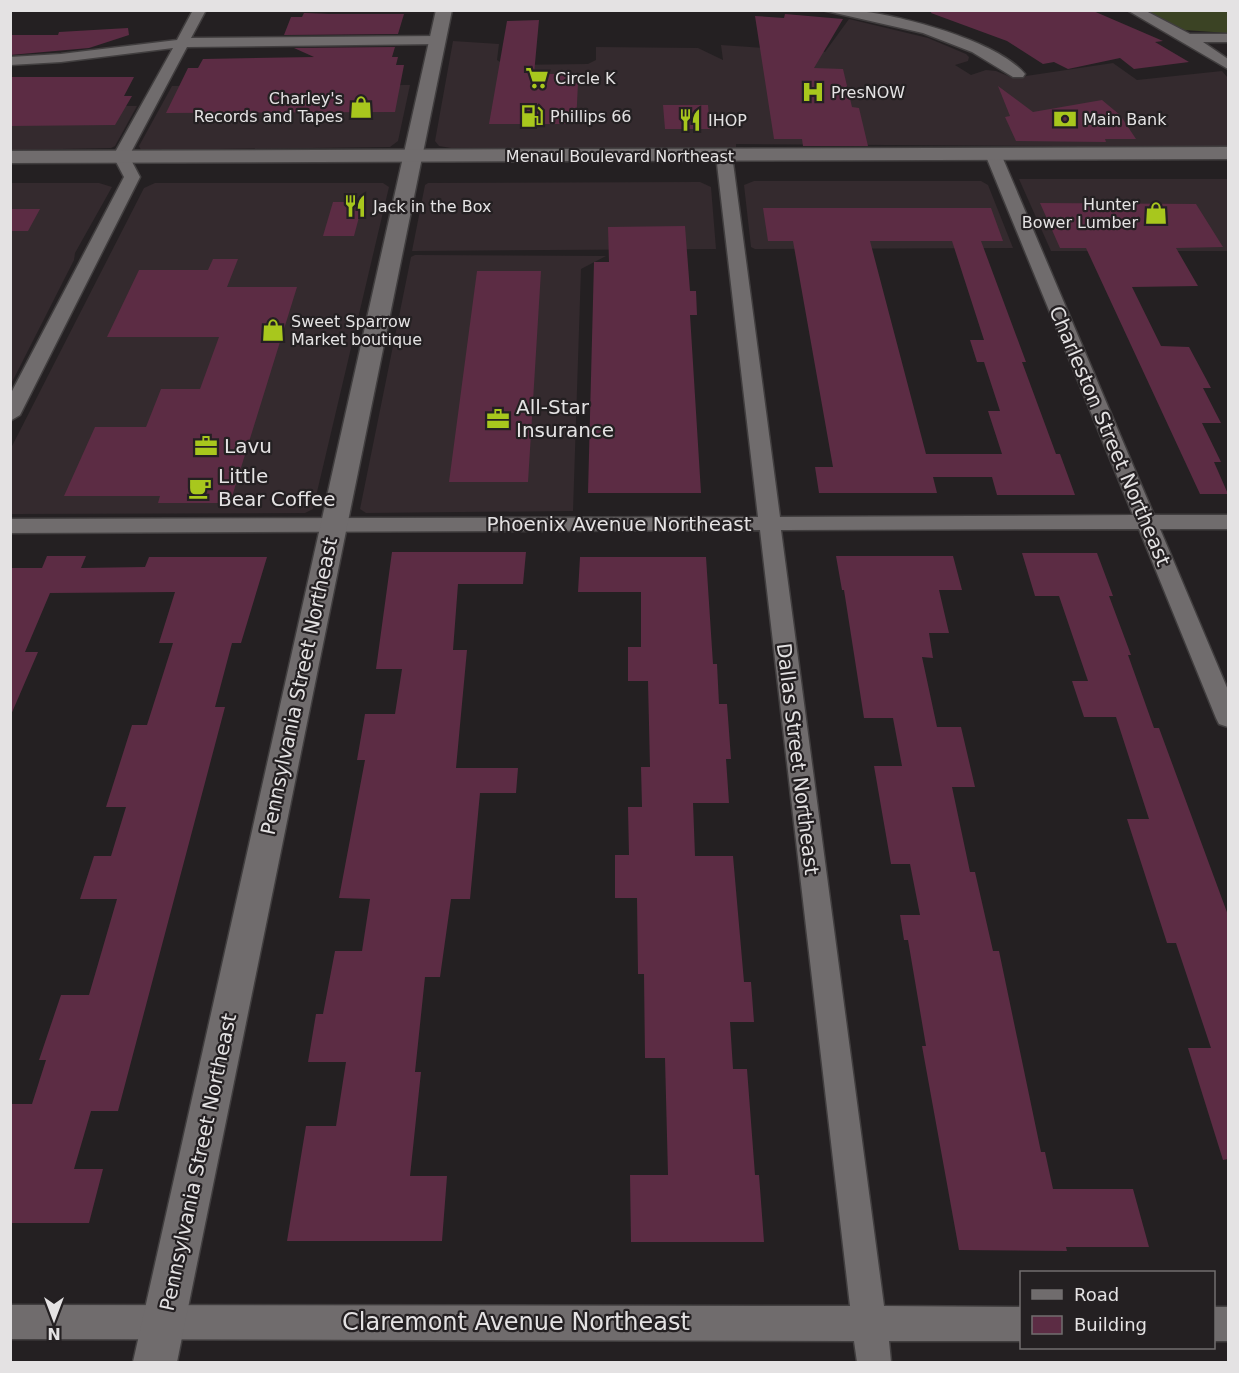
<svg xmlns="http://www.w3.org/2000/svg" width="1239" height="1373" font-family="'DejaVu Sans',sans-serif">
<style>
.built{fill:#342a2e}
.green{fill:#3b4324}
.building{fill:#5c2c44;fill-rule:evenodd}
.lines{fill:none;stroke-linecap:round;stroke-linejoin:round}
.minor-casing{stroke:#413e3f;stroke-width:3}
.tertiary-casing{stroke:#413e3f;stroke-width:3}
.secondary-casing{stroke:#413e3f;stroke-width:3}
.minor{fill:#706c6d;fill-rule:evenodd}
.tertiary{fill:#706c6d;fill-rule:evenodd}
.secondary{fill:#706c6d;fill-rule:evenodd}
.labels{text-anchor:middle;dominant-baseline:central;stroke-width:4.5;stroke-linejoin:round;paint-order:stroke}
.far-poi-label{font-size:16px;fill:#e4e2e3;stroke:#242022;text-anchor:start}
.far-street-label{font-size:16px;fill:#e4e2e3;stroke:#242022}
.poi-label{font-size:20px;fill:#e4e2e3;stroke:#242022;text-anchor:start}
.street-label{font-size:20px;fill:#e4e2e3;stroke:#242022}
.near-street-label{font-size:24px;fill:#e4e2e3;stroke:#242022}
</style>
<rect width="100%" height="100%" fill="#242022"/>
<!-- built -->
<path class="built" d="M 849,19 L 928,38 L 966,54 L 969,57 L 968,61 L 955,65 L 971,75 L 986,70 L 996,71 L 1013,78 L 1113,63 L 1137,80 L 1222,71 L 1228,78 L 1228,147 L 736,144 L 736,148 L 457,149 L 439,146 L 435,141 L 453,41 L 499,44 L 497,60 L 505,65 L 588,64 L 596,60 L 596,47 L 698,48 L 723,60 L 721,45 L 825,52 Z
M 410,85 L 398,141 L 390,147 L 141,150 L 139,146 L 172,86 Z
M 10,106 L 137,106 L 115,146 L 111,148 L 11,150 Z
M 1019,179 L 1228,179 L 1228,251 L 1051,251 Z
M 754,181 L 981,181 L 988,185 L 1013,248 L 755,249 L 751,247 L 744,185 Z
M 700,182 L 711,187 L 716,249 L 412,251 L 425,185 L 428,183 Z
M 11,183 L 99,183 L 112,187 L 75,253 L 74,260 L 11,384 Z
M 155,183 L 383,183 L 389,187 L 313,509 L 305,513 L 11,514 L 10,450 L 144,188 Z
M 415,255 L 606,256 L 581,269 L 573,511 L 366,513 L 360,509 L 411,257 Z"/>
<!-- green -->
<path class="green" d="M 1142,11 L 1228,11 L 1228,33 L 1184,30 Z"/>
<!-- building -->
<path class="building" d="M 932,10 L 1091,10 L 1163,41 L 1155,42 L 1189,62 L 1134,69 L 1120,58 L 1068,69 L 1054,62 L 1043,64 L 1007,41 L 931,13 Z
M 304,13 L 329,14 L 404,14 L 398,34 L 284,35 L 291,17 L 302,17 Z
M 785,14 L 843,19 L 814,68 L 843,69 L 852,107 L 859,108 L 868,146 L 803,146 L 802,139 L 774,139 L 755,16 L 784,18 Z
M 539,20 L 534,74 L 575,74 L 574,83 L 578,83 L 576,124 L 489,124 L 507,21 Z
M 128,28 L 129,35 L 89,48 L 10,55 L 10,35 L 58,35 L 59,32 Z
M 395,47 L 392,57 L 398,57 L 396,65 L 404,65 L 395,112 L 166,113 L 188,68 L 198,68 L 203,59 L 314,57 L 294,48 Z
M 10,77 L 134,77 L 124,96 L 132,96 L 115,125 L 10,126 Z
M 998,86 L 1033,112 L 1102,100 L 1120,115 L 1136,139 L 1105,139 L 1106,142 L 1016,141 L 1005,117 L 1010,116 Z
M 663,105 L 708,105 L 710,129 L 665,129 Z
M 333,202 L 363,202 L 354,236 L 323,236 Z
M 1040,203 L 1196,204 L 1223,247 L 1176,248 L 1198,286 L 1132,287 L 1161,346 L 1189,347 L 1211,388 L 1203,388 L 1221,423 L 1202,423 L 1221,462 L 1214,462 L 1228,494 L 1200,494 L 1086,248 L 1060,248 Z
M 763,208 L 991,208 L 1003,241 L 981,241 L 1026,362 L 1022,362 L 1056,454 L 1060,454 L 1075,495 L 997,495 L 992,477 L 933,477 L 937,493 L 819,493 L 815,467 L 833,467 L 793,241 L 768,241 ZM 870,241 L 952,241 L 984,340 L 970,340 L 977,362 L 984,362 L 1000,411 L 988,411 L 1002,454 L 926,454 Z
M 10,209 L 40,209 L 28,231 L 10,231 Z
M 685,226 L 690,291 L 696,291 L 697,315 L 690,315 L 701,493 L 588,493 L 594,262 L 609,262 L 608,227 Z
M 213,259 L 238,259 L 227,287 L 297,287 L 230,503 L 158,503 L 160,496 L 64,496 L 95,427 L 146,427 L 161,389 L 200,389 L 219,337 L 107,337 L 139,270 L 208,270 Z
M 477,271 L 541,271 L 528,482 L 449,482 Z
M 392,552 L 526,552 L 523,584 L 458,584 L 453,650 L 467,650 L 456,768 L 518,768 L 516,793 L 480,793 L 470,899 L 451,899 L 440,977 L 425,977 L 415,1072 L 421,1072 L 410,1176 L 447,1176 L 442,1241 L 287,1241 L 306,1126 L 336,1126 L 346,1062 L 308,1062 L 316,1014 L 323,1014 L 335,951 L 362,951 L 370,899 L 339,898 L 365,760 L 357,760 L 365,714 L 395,714 L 402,669 L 376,669 Z
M 1022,553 L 1097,553 L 1113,596 L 1109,596 L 1131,655 L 1128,655 L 1154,728 L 1159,728 L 1228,915 L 1228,1159 L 1223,1160 L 1188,1048 L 1211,1048 L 1176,943 L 1167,943 L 1127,819 L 1149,819 L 1116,717 L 1084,717 L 1072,681 L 1088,681 L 1059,596 L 1035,596 Z
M 47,556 L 86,556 L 81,568 L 145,567 L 149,557 L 267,557 L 241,643 L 232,643 L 215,707 L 225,707 L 118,1111 L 91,1111 L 74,1169 L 103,1169 L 89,1223 L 10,1223 L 10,1104 L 32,1104 L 46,1060 L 39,1060 L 61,995 L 89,995 L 117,899 L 80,899 L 94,856 L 111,856 L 126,807 L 106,807 L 132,725 L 147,725 L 173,643 L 159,643 L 175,592 L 50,593 L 25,652 L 38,652 L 10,717 L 10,568 L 42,568 Z
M 836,556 L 953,556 L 962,590 L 939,590 L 949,633 L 929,633 L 933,658 L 922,657 L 937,727 L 961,727 L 975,787 L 952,787 L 970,872 L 975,872 L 993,951 L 999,951 L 1041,1152 L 1045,1152 L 1053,1189 L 1133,1189 L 1149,1247 L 1066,1247 L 1067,1251 L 959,1250 L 922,1046 L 926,1046 L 908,940 L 904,940 L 900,915 L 920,915 L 910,864 L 891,864 L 874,766 L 902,766 L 893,718 L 864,718 L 844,590 L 842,590 Z
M 580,557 L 706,557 L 713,664 L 717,664 L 719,704 L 727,704 L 731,759 L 726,759 L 729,803 L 693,803 L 695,856 L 733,856 L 744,982 L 751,982 L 754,1022 L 730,1022 L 733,1069 L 747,1069 L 755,1175 L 759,1175 L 764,1242 L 631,1242 L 630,1175 L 668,1175 L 665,1058 L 645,1058 L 644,974 L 638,974 L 637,898 L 615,898 L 615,855 L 629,855 L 628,807 L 642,807 L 641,767 L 650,767 L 648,681 L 628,681 L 628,647 L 641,647 L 641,592 L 578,592 Z"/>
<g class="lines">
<!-- minor casing -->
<g class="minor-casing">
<path id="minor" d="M 193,10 L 206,10 L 191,38 L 438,36 L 445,40 L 438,44 L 187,47 L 129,156 L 140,177 L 20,415 L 10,421 L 10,395 L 124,177 L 113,156 L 173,48 L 61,62 L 10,65 L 10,57 L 61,54 L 177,40 Z
M 822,10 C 834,10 847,9 859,11 C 900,15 998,41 1025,74 L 1023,77 L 1013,77 L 972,52 L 923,33 Z
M 1127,10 L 1144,10 L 1190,34 L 1228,34 L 1228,42 L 1203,42 L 1228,59 L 1228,69 Z
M 993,149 L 1001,154 L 1154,515 L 1228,515 L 1228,529 L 1160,529 L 1228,690 L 1228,727 L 1219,724 L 1216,718 L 1139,529 L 781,530 L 884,1306 L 1022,1307 L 1022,1341 L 889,1341 L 891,1362 L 857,1362 L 854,1341 L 10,1339 L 10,1305 L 850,1306 L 760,530 L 10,533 L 10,519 L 758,517 L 716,155 L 724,150 L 732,155 L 780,517 L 1133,515 L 985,154 Z
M 1214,1307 L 1228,1307 L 1228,1341 L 1214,1341 Z"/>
</g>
<!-- tertiary casing -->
<g class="tertiary-casing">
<path id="tertiary" d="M 436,10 L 452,10 L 177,1362 L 133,1362 Z"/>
</g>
<!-- secondary casing -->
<g class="secondary-casing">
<path id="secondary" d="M 1228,147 L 1228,159 L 10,163 L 10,151 Z"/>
</g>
<!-- minor -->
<use href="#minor" class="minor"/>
<!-- tertiary -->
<use href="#tertiary" class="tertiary"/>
<!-- secondary -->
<use href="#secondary" class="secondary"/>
</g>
<!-- icons -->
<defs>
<g id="supermarket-bare" transform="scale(1.8)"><path d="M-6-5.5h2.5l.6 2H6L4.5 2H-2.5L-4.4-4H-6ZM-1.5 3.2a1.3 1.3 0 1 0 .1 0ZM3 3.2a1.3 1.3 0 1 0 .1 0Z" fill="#a8c71d" stroke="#242022" stroke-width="2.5" paint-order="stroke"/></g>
<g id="hospital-bare" transform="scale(1.8)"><path d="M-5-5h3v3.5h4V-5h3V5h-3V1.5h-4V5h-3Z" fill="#a8c71d" stroke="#242022" stroke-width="2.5" paint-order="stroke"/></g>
<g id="shop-bare" transform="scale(1.8)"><path d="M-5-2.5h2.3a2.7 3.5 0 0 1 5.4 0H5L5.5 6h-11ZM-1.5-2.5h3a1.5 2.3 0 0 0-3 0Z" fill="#a8c71d" stroke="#242022" stroke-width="2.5" paint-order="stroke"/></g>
<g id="fuel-bare" transform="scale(1.8)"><path d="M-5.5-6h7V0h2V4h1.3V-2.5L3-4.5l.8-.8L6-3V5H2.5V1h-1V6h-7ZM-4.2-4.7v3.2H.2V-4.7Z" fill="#a8c71d" stroke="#242022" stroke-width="2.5" paint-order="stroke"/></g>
<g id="bank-bare" transform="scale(1.8)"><path d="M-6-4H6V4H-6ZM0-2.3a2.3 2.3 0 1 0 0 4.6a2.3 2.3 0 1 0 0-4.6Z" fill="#a8c71d" stroke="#242022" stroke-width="2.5" paint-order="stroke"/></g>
<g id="restaurant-bare" transform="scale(1.8)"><path d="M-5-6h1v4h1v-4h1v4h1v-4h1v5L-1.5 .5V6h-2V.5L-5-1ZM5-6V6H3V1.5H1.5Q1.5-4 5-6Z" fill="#a8c71d" stroke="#242022" stroke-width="2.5" paint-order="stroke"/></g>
<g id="office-bare" transform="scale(1.8)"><path d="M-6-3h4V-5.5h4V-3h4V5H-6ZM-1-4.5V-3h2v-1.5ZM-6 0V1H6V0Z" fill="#a8c71d" stroke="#242022" stroke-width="2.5" paint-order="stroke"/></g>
<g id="cafe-bare" transform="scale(1.8)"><path d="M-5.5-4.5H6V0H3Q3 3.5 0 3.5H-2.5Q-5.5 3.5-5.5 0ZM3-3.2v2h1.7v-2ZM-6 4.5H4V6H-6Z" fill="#a8c71d" stroke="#242022" stroke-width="2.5" paint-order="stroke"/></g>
</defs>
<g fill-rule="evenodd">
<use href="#supermarket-bare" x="537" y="78"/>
<use href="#hospital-bare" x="813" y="92"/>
<use href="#shop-bare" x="361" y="107"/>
<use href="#fuel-bare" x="532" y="116"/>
<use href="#bank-bare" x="1065" y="119"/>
<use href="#restaurant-bare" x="690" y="120"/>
<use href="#restaurant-bare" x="355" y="206"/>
<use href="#shop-bare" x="1156" y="213"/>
<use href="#shop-bare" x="273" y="330"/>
<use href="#office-bare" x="498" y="419"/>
<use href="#office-bare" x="206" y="446"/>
<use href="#cafe-bare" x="200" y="488"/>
</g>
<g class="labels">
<!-- far-poi labels -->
<g class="far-poi-label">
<text x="555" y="78">Circle K</text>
<text x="831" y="92">PresNOW</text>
<text x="343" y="98" text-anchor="end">Charley's<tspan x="343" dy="18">Records and Tapes</tspan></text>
<text x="550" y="116">Phillips 66</text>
<text x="1083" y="119">Main Bank</text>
<text x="708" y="120">IHOP</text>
<text x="1138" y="204" text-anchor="end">Hunter<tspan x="1138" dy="18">Bower Lumber</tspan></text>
<text x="373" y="206">Jack in the Box</text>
<text x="291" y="321">Sweet Sparrow<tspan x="291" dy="18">Market boutique</tspan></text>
</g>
<!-- far-street labels -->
<g class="far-street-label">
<text x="620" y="156">Menaul Boulevard Northeast</text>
</g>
<!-- poi labels -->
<g class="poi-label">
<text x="516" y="407">All-Star<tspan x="516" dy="23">Insurance</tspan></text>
<text x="224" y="446">Lavu</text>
<text x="218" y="476">Little<tspan x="218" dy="23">Bear Coffee</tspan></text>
</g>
<!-- street labels -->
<g class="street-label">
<text transform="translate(1110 436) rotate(67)">Charleston Street Northeast</text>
<text x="619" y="524">Phoenix Avenue Northeast</text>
<text transform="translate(299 686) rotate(-78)">Pennsylvania Street Northeast</text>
<text transform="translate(798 759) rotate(83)">Dallas Street Northeast</text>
<text transform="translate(198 1162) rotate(-78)">Pennsylvania Street Northeast</text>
</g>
<!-- near-street labels -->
<g class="near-street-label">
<text x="516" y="1322">Claremont Avenue Northeast</text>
</g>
</g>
<!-- border -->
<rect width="1239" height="1373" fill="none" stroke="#e4e2e3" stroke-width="24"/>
<!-- legend -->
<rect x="1020" y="1271" width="195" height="78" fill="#242022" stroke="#716e6f" stroke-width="1.5"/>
<rect x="1032" y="1290" width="30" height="9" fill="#706c6d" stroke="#716e6f" stroke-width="1.5"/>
<text x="1074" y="1301" font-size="18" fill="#e4e2e3">Road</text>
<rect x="1032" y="1316" width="30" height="18" fill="#5c2c44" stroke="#716e6f" stroke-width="1.5"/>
<text x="1074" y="1331" font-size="18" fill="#e4e2e3">Building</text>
<!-- north arrow -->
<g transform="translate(54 1319) rotate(180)" stroke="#242022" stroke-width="4.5" paint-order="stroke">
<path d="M0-4.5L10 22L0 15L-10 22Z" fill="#e4e2e3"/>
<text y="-9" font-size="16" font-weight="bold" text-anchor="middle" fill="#e4e2e3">N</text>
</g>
</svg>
